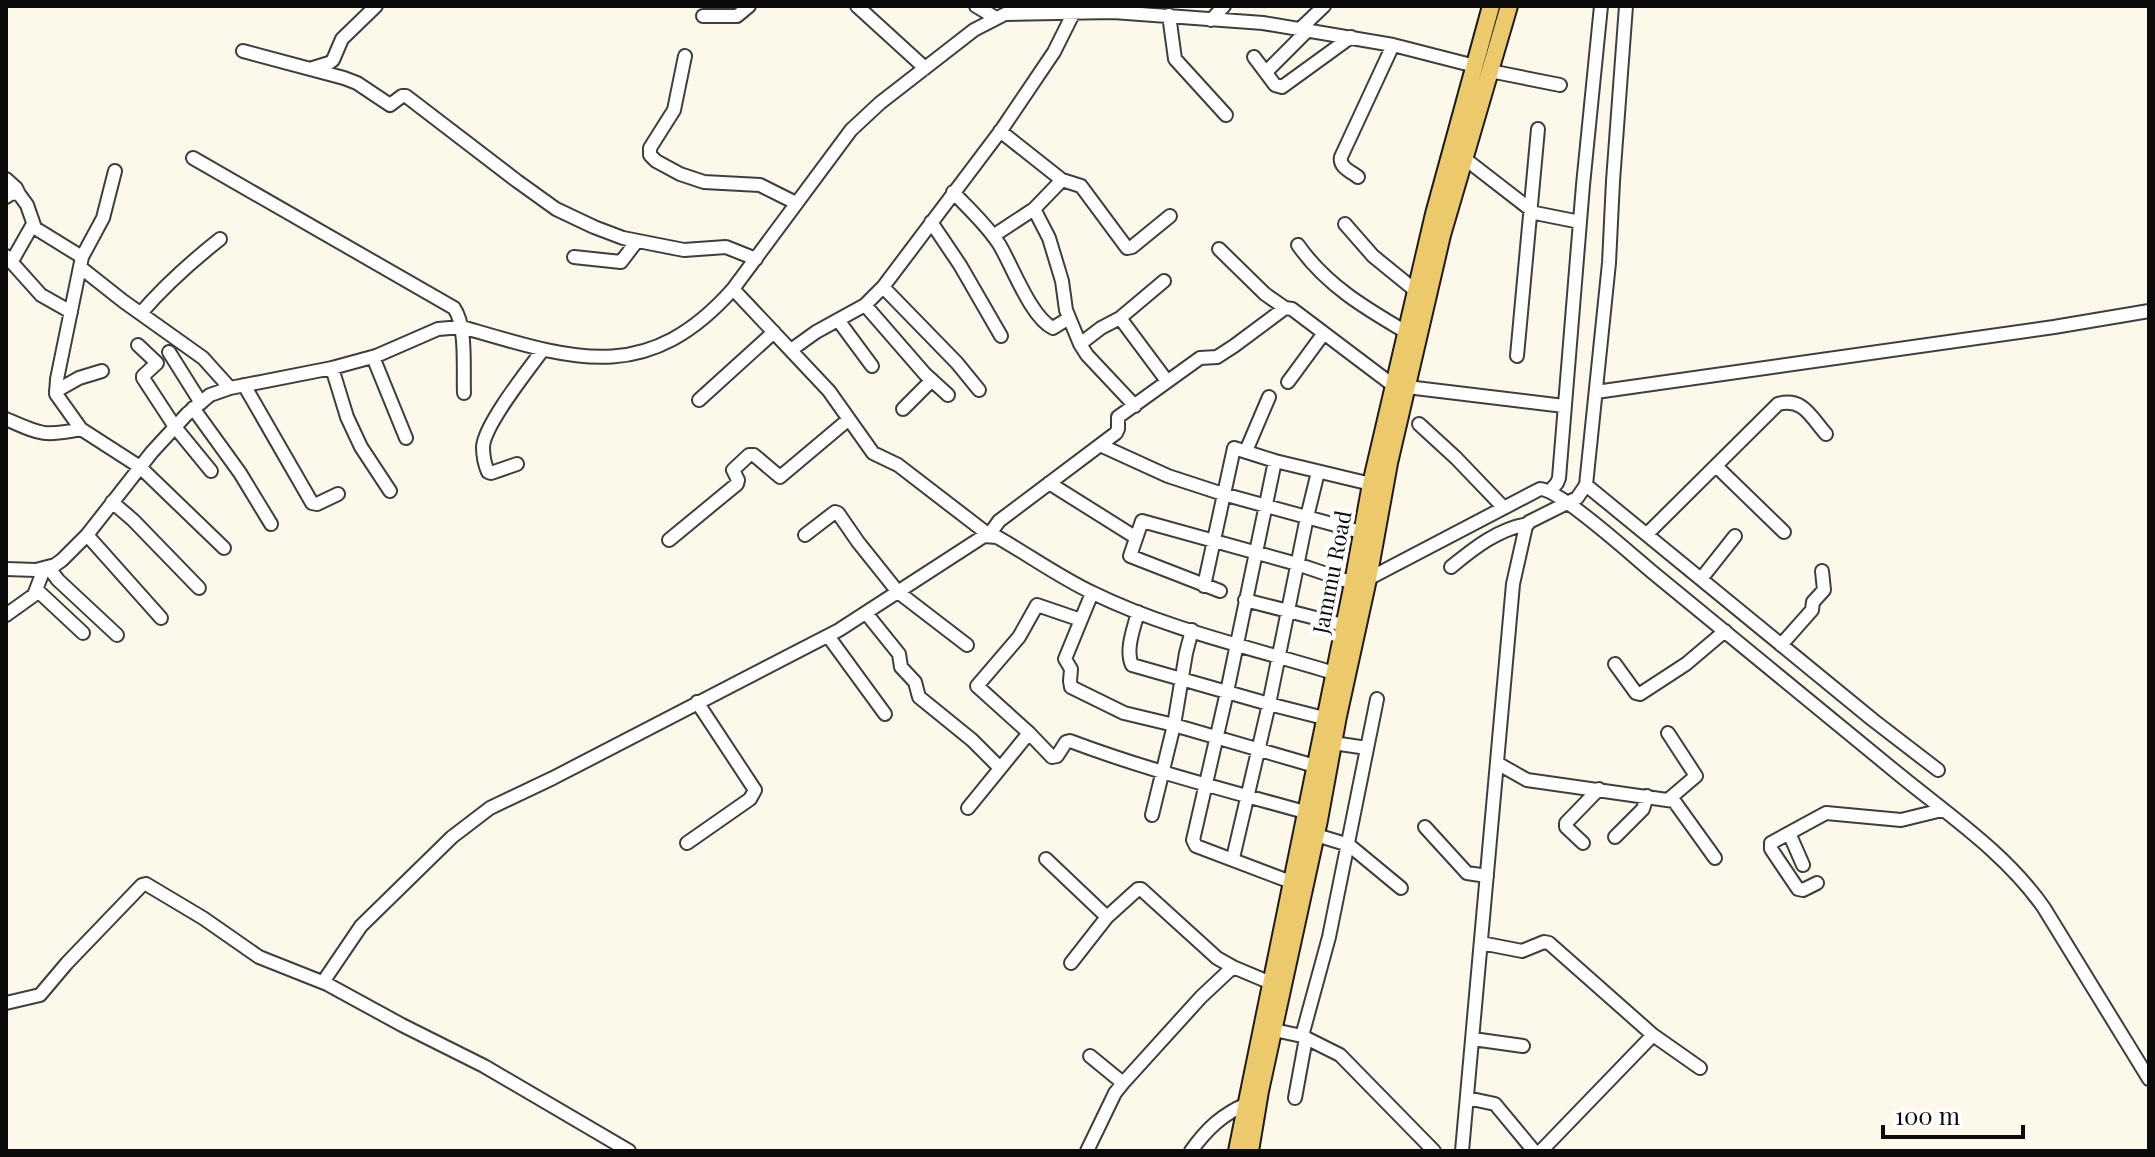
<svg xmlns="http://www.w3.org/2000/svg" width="2155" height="1157" font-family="'Playfair Display',serif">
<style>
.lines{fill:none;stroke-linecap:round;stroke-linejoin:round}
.minor-casing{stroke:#3e3e3e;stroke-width:16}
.major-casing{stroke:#1c1c1c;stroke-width:20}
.minor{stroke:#fff;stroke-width:12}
.major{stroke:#ecca6b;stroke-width:16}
.labels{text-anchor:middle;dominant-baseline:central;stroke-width:8;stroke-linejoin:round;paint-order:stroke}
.street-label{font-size:22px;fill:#0b0b0b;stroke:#fff}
</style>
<rect width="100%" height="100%" fill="#fdf9ea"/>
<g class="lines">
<!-- minor casing -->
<g class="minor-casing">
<path id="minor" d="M 857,6 L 925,68
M 976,6 L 996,18
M 1169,15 L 1175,59 L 1226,115
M 703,16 L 737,16 L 749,6
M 1211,20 L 1224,6
M 1300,29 L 1324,6
M 243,51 L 344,78 L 357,83 L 390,105 L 402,96 L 406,96 L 517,181 L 556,209 L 594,227 L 623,238 L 684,250 L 726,247 L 756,259
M 685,56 L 674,110 L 650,148 L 650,155 L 656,161 L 680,174 L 704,182 L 760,185 L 796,203
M 1254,57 L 1275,85 L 1282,87 L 1351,37
M 313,68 L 329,63 L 333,60 L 342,39 L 376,6
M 1490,71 L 1560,85
M 1266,72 L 1308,30
M 1000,131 L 1062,180 L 1081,186 L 1127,248 L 1132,247 L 1170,216
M 193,158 L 454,308 C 467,326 463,370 464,393
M 1464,158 L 1535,213 L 1580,222
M 115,171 L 103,218 L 82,257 L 57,379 L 56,394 L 81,429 L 140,467 L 224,548
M 1358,177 C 1350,171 1339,167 1341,157 L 1393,45
M 6,179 L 16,188 L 19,194
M 953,192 C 968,208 987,225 999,244 C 1012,265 1031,318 1053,328 L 1069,318
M 6,197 L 12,193 L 19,194 L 27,205 L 35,228 L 82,257
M 1034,209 L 1049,238 L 1062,281 L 1066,310 L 1080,344 L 1087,355 L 1135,406
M 931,222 L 960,265 L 1001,336
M 1345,224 L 1373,256 L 1416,291
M 993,236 L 1034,209 L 1062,180
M 1298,245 C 1326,285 1365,308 1406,332
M 1219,249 L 1265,294 L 1285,308
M 6,256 L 41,295 L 71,312
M 574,257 L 621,262 L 637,241
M 12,261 L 33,224
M 80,267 L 123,301 L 203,358 L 230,388
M 883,287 L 957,363 L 979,390
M 733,289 L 829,391 L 873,453 L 898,465 L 989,535 L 999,521 L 1116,433 L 1118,429 L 1118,417 L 1200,358 L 1217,357 L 1234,346 L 1285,308 L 1292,309 L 1394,386
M 865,305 L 925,374 L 948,395
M 141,313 C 165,285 191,262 220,239
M 1120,318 L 1167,381
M 838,320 L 872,366
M 1080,344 L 1101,328 L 1120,318 L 1164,281
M 138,345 L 157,363 L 143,376 L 143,378 L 175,427 L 211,471
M 791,350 L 816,332 L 865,305 L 883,287 L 1002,129 L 1054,52 L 1074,12
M 169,352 L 201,403
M 1517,356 L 1538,129
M 373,357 L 406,438
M 332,368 L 347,417 L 361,447 L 390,491
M 1288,382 L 1324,333
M 244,385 L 312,503 L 317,504 L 338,494
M 1407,387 L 1564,406
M 56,391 L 79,378 L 102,371
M 1596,392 L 2054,327 L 2149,311
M 699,400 L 774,332
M 193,408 L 240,473 L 271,524
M 903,409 L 932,380
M 6,419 C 40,434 44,437 81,429
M 1419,424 L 1456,458 L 1504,508
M 1100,445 L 1168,476 L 1223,494 L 1361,532
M 1246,451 L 1269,397
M 1275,461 L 1227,692 L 1193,840 L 1196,846 L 1291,882
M 517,464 L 491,473 L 488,472 C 485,465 483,455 483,447 C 484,425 528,370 542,351
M 1716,466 L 1784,532
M 1049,483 L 1135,537
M 1586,485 L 1873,720 L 1938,770
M 1550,491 L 1557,483 L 1559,478 L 1583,185 L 1601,6
M 112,502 L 133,520 L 199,588
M 1647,534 L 1778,404 C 1803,397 1811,417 1826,434
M 87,535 L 161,618
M 805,535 L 835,512 L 838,513 L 858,542 L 898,592 L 967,645
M 669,540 L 737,484 L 738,480 L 733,470 L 749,455 L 754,455 L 780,477 L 849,419
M 48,567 L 58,580 L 117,635
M 1451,567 C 1474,548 1498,529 1528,524
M 6,569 L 36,570 L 55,565 L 62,560 L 87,535 L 152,452 L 187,414 L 210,395 L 230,388 L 332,368 L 376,356 L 438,329 L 462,327 C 572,359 646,387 733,289 L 851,130 L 880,103 L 974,30 L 1005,14 L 1113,12 L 1263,23 L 1393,45 L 1475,66
M 1701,579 L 1735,536
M 1204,586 L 1234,448 L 1275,461 L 1371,484
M 37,590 L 83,633
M 1220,591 L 1130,556 L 1142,521 L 1297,564 L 1353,583 L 1368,579 L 1540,489 C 1559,489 1632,555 1651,571 C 1733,638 1815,705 1896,772 C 1947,814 2006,853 2044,908 L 2149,1079
M 1092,593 L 1065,659 L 1071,669 L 1070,681 L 1071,687 L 1124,713 L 1174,725 L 1315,766
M 1245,600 L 1343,625
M 1138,612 C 1134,628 1125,650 1132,665 L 1269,704 L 1324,718
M 866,613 L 899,654 L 901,667 L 915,682 L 919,697 L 972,740 L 1000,768
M 6,615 L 34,595 L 44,569
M 1081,620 L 1037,605 L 1019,637 L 977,686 L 1029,733 L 1052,757 L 1057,756 L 1066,742 L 1070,741 C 1147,770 1226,790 1305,812
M 828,636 L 885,714
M 1781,645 L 1812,610 L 1813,602 L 1824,590 L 1822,571
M 1615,664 L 1636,693 L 1640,694 L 1686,664 L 1725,631
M 1668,733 L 1696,776 L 1669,799
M 1333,743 L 1367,748
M 1497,763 L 1527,780 L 1674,801 L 1715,858
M 968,808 L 1029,733
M 1152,815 L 1174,725 L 1186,653 L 1192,630
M 1425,827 L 1467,873 L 1487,876
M 1789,833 L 1803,865
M 1316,835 L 1349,845 L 1401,888
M 1615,837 L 1643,809 L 1647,796
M 687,843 L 750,799 L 755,790 L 697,702
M 1583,843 L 1566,827 L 1566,823 L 1599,789
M 1233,858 L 1269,704 L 1307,517 L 1318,472
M 1046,859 L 1107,917
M 1817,883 L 1803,890 L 1798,889 L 1771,849 L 1771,843 L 1826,813 L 1901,820 L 1942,810
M 1481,943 L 1522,951 L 1544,942 L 1549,943 L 1653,1035
M 1071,963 L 1107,917 L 1138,889 L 1141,889 L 1217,958 L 1233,967 L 1271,983
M 323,982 L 361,926 L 452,837 L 490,808 L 553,778 L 839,630 L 984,536 L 997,537 C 1029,555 1059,577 1093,593 C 1166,629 1256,649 1334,673
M 6,1003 L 40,995 L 67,963 L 142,885 L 146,884 L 203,918 L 259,957 L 327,984 L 402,1025 L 484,1066 L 629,1151
M 1274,1030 L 1302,1036 L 1340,1055 L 1434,1151
M 1302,1036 L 1329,937 L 1377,699
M 1473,1039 L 1523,1046
M 1090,1056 L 1123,1083
M 1295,1098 L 1306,1038
M 1467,1098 L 1495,1104 L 1534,1151
M 1087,1151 L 1115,1093 L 1123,1083 L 1201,997 L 1233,967
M 1191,1151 C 1206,1130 1222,1114 1247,1104
M 1462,1151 L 1513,584 L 1526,526 L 1529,522 L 1577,498 L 1586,485 L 1609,263 L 1613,181 L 1626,6
M 1541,1151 L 1653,1035 L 1700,1068"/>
</g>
<!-- major casing -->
<g class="major-casing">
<path id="major" d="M 1237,1151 L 1353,583 L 1371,484 L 1434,214 L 1491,6
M 1250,1151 L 1260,1091 L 1319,820 L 1338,716 L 1368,579 L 1389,463 L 1442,235 L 1509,6"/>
</g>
<!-- minor -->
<use href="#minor" class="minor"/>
<!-- major -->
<use href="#major" class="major"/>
</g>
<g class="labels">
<!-- street labels -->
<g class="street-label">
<text transform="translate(1331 572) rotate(-79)">Jammu Road</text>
</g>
</g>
<!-- border -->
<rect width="2155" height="1157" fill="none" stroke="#0b0b0b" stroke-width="16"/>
<!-- scale -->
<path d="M1883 1125v12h140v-12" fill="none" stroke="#0b0b0b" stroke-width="4"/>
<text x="1895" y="1125" font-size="24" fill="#0b0b0b" stroke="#ffffff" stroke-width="6" paint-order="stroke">100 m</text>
</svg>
